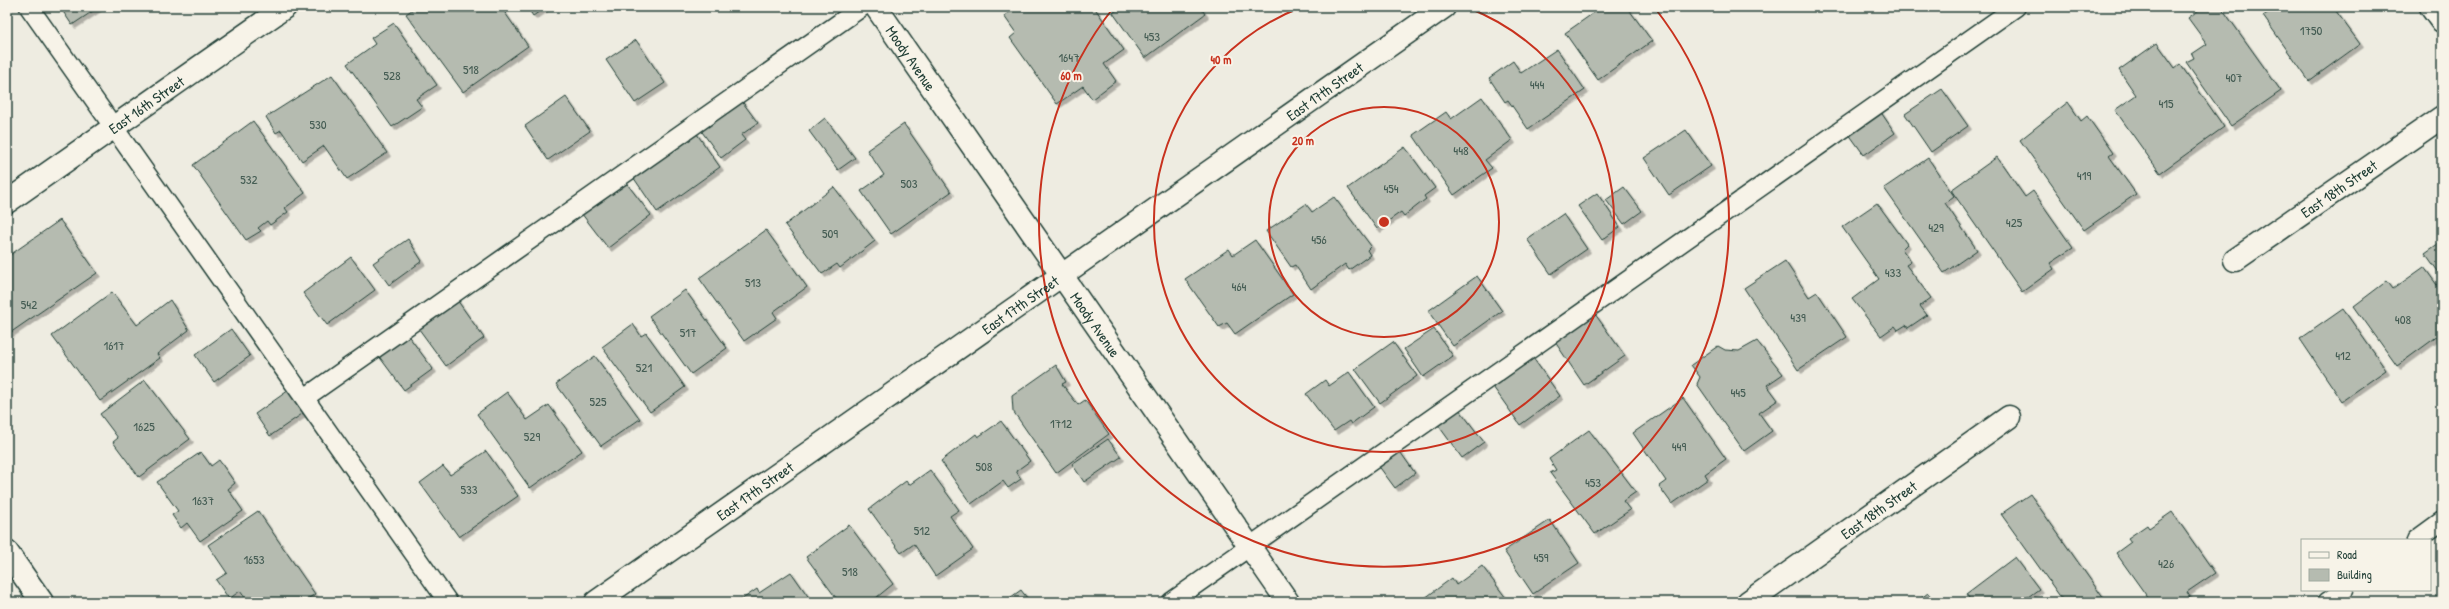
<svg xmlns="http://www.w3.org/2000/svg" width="2449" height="609" font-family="'Patrick Hand',sans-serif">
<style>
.building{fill:#b5bbb0;stroke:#1f3d34;filter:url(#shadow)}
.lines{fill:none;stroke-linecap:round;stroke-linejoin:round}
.lane-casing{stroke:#1f3d34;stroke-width:21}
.street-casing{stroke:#1f3d34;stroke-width:25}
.lane{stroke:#f7f3e8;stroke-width:18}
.street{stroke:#f7f3e8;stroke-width:22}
.ring{fill:none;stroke:#c8321e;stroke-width:2}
.labels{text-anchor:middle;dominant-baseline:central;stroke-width:4;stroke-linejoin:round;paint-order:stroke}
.number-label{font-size:13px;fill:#445c53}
.street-label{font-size:15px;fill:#1f3d34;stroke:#f7f3e8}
.centre{fill:#c8321e;stroke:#f7f3e8;stroke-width:2}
.ring-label{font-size:12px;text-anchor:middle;font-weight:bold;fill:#c8321e;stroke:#f7f3e8;stroke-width:4;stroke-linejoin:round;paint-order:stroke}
</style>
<defs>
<filter id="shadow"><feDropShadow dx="3.5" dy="3.5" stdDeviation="0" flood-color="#0004"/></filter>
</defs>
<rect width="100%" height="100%" fill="#eeece1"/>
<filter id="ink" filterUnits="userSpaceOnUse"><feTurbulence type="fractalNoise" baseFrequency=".025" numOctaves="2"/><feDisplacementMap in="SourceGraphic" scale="8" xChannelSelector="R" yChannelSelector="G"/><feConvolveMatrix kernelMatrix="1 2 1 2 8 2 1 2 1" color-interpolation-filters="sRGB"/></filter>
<g filter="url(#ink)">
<!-- building -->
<path class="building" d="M 60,7 L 99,7 L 72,25 Z
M 416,7 L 501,7 L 528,46 L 463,92 L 406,14 Z
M 527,7 L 546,7 L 533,16 Z
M 1017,7 L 1094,7 L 1124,50 L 1104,64 L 1116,81 L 1092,99 L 1083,86 L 1057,104 L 1010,38 L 1016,33 L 1004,16 Z
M 1121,7 L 1200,7 L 1205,14 L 1145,58 L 1113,13 Z
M 1602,7 L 1627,7 L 1652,41 L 1598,80 L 1565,33 Z
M 2203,7 L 2221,7 L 2281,91 L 2231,126 L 2186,62 L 2194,58 L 2192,54 L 2207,44 L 2188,18 Z
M 2266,7 L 2333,7 L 2360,44 L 2309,81 L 2263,16 L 2269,12 Z
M 394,23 L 437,85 L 416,99 L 422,107 L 392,127 L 347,64 L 375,44 L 371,38 Z
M 636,40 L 665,83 L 635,103 L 606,60 Z
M 2157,43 L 2175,68 L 2180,64 L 2224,127 L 2160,173 L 2115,110 L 2136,95 L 2119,70 Z
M 1557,49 L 1585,90 L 1528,129 L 1508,100 L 1505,102 L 1489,78 L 1513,61 L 1521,73 Z
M 332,75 L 387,153 L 347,179 L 324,146 L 302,161 L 281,130 L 276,133 L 266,117 Z
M 1942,89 L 1968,126 L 1931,152 L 1905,114 Z
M 738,96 L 758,123 L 741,135 L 745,140 L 721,158 L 697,125 Z
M 566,97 L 590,131 L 548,160 L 525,126 Z
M 1482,97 L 1512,140 L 1485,160 L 1492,168 L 1454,195 L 1413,135 L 1446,112 L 1451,119 Z
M 2068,102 L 2081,121 L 2087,116 L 2113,153 L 2109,156 L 2136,194 L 2084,230 L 2020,140 Z
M 1878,108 L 1895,133 L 1864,155 L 1846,130 Z
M 825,118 L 855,158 L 838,170 L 809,131 Z
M 253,121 L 305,193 L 285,208 L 288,212 L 270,225 L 267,221 L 258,228 L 261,231 L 246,240 L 193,165 Z
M 904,124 L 951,192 L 891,234 L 861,191 L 884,175 L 867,150 Z
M 692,127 L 720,167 L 657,212 L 629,171 Z
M 1686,130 L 1711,166 L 1669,195 L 1644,158 Z
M 1405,147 L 1435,188 L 1424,196 L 1426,199 L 1404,216 L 1401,212 L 1377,229 L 1348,188 Z
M 1997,157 L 2025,197 L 2033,191 L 2073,248 L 2050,263 L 2054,269 L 2022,292 L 1951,190 Z
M 1928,158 L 1954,196 L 1945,203 L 1977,250 L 1944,273 L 1884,188 Z
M 621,176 L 651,215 L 608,248 L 578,209 Z
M 834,187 L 875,241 L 840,268 L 837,264 L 822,274 L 785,225 Z
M 1624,187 L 1642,211 L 1624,224 L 1606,200 Z
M 1597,193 L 1620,227 L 1602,240 L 1578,206 Z
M 1334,197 L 1371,246 L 1367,250 L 1370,255 L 1349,270 L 1345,264 L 1311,289 L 1295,265 L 1291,267 L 1266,231 L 1306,204 L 1312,212 Z
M 1877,203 L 1907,244 L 1902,249 L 1911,262 L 1906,265 L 1931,298 L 1920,306 L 1927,315 L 1908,328 L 1906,325 L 1898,330 L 1895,326 L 1881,336 L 1852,299 L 1879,279 L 1842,227 Z
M 1563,214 L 1587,249 L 1551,274 L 1527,239 Z
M 60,220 L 97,273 L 7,335 L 7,257 Z
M 766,230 L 807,287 L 773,312 L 777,318 L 744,341 L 699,278 Z
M 408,239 L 422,261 L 389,285 L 373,263 Z
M 1255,240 L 1293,294 L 1235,334 L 1227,323 L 1219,327 L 1185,279 L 1229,249 L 1233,255 Z
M 2442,241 L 2442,277 L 2425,253 Z
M 351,257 L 375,290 L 327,325 L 303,293 Z
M 1785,261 L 1809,297 L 1817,292 L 1847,337 L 1798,370 L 1744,288 Z
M 2424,267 L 2442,292 L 2442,333 L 2397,366 L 2354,306 L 2387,281 L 2393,289 Z
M 1477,276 L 1502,311 L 1453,346 L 1428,311 Z
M 685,290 L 727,348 L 691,374 L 649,316 Z
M 112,292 L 137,325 L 170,300 L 189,330 L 157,354 L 160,358 L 100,401 L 52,336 Z
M 455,297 L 484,338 L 446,366 L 416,325 Z
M 2343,309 L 2386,370 L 2342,401 L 2300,339 Z
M 1595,314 L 1625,356 L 1584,385 L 1555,342 Z
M 633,324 L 641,336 L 646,333 L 685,387 L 650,412 L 602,347 Z
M 231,329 L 250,356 L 214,382 L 195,355 Z
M 1434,329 L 1453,356 L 1423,377 L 1404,349 Z
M 407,334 L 433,369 L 404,390 L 378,355 Z
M 1757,341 L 1783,374 L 1767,385 L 1778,400 L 1759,413 L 1772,431 L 1744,451 L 1697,384 L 1700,377 L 1691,365 L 1718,346 L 1725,350 L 1739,351 Z
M 1393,342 L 1417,376 L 1380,403 L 1355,369 Z
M 1531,355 L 1560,396 L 1520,425 L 1491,384 Z
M 595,356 L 640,419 L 601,446 L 556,384 Z
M 1056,365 L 1066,382 L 1062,384 L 1078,405 L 1085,400 L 1109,434 L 1056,473 L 1013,411 L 1012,396 Z
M 1349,372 L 1374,407 L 1351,424 L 1349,421 L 1334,431 L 1306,394 L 1325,380 L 1329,386 Z
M 145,380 L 190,439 L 139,477 L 113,442 L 118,438 L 100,414 Z
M 289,390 L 305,412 L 270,436 L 255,414 Z
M 507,392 L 527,420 L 549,405 L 582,451 L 530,488 L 477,414 Z
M 1683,398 L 1726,459 L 1705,474 L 1708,479 L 1672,504 L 1659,486 L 1666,481 L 1633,433 Z
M 1459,409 L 1484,442 L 1462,458 L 1438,425 Z
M 1001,421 L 1030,461 L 1016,471 L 1021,479 L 1008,488 L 1003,481 L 971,504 L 941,461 L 976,434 L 978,437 Z
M 1589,430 L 1636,492 L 1623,501 L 1630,510 L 1595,534 L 1550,473 L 1556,470 L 1549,459 Z
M 1108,439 L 1121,457 L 1084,482 L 1072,464 Z
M 1396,446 L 1415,473 L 1395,488 L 1375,461 Z
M 486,451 L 518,496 L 459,537 L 420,483 L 443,466 L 450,475 Z
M 201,452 L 211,466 L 219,460 L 235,483 L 228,489 L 243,511 L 200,541 L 187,523 L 181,528 L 172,515 L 178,511 L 157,482 Z
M 930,470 L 959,510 L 950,516 L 973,549 L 935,576 L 914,544 L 901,553 L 869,509 L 906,481 L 909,485 Z
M 2030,494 L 2106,602 L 2064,602 L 2001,514 Z
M 258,511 L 315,594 L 303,602 L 248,602 L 240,591 L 229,599 L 216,580 L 227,573 L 208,545 Z
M 2172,512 L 2215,573 L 2187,592 L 2190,597 L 2184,602 L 2151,602 L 2116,553 L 2131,542 L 2128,538 L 2147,525 L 2149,528 Z
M 1550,520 L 1579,563 L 1533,594 L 1504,551 Z
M 849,525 L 893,584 L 871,602 L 839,602 L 806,557 Z
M 2015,557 L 2039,589 L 2021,602 L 1972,602 L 1966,594 Z
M 1482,566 L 1509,602 L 1428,602 L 1425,598 L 1452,578 L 1456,585 Z
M 791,572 L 812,602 L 738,602 L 757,589 L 759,593 Z
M 1021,590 L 1030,602 L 1004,602 Z
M 1928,593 L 1935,602 L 1916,602 Z"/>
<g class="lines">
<!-- lane casing -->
<g class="lane-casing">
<path id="lane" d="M 29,7 L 448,602
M 306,397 L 862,7
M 2416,540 L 2442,521
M 1171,602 L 2016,7
M 2327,602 L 2344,590"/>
</g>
<!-- street casing -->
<g class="street-casing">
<g id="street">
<path id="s1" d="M 876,7 L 1288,602"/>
<path d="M 2431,7 L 2442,22"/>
<path id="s2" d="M 7,202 L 285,7"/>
<path id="s3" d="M 2235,260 L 2442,117"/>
<path d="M 7,552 L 42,602"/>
<path id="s4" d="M 596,602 L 1444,7"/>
<path id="s5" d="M 1748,602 L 2009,417"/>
</g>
</g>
<!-- lane -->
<use href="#lane" class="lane"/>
<!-- street -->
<use href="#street" class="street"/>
</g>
</g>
<!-- distance rings -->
<g class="ring">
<circle cx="1384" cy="222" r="115"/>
<path d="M1466 7A230 230 0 1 1 1302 7"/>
<path d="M1654 7A345 345 0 1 1 1114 7"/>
</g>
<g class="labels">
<!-- number labels -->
<g class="number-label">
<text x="2311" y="30">1750</text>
<text x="1152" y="36">453</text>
<text x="1069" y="57">1647</text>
<text x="471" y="69">518</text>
<text x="392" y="75">528</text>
<text x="2234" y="77">407</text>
<text x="1537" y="84">444</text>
<text x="2166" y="103">415</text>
<text x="318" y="124">530</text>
<text x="1461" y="150">448</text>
<text x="2084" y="175">419</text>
<text x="249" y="179">532</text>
<text x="909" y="183">503</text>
<text x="1391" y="188">454</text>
<text x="2014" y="222">425</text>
<text x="1936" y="227">429</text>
<text x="830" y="233">509</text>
<text x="1319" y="239">456</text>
<text x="1893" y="272">433</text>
<text x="753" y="282">513</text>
<text x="1239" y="286">464</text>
<text x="29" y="304">542</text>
<text x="1798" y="317">439</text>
<text x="2403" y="319">408</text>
<text x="688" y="332">517</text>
<text x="114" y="345">1617</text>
<text x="2343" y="355">412</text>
<text x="644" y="367">521</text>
<text x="1738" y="392">445</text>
<text x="598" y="401">525</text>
<text x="1061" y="423">1712</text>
<text x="144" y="426">1625</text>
<text x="532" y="436">529</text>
<text x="1679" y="446">449</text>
<text x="984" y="466">508</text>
<text x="1593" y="482">453</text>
<text x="469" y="489">533</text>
<text x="203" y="500">1637</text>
<text x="922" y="530">512</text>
<text x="1541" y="557">459</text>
<text x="254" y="559">1653</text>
<text x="2166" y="563">426</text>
<text x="850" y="571">518</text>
</g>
<!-- street labels -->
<g class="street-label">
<text stroke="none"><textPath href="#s1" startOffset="62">Moody Avenue</textPath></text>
<text stroke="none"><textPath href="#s4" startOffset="890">East 17th Street</textPath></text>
<text stroke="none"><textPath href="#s2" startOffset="170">East 16th Street</textPath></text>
<text stroke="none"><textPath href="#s3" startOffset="126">East 18th Street</textPath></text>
<text stroke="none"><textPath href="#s4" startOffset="518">East 17th Street</textPath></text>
<text stroke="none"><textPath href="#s1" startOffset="386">Moody Avenue</textPath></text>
<text stroke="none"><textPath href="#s4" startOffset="194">East 17th Street</textPath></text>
<text stroke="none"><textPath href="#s5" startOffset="160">East 18th Street</textPath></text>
</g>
</g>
<circle cx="1384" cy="222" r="6" class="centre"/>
<g class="ring-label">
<text x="1221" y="64">40 m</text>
<text x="1071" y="80">60 m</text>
<text x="1303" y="145">20 m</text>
</g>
<!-- margin -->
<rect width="2449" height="609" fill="none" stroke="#f7f3e8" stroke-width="24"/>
<rect x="12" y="12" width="2425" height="585" fill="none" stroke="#1f3d34" stroke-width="1.5" filter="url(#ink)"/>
<!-- legend -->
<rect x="2301" y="539" width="130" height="52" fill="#f7f3e8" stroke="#a1aaa0"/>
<rect x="2309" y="552" width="20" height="6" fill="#f7f3e8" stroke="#a1aaa0"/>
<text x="2337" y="559" font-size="12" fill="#1f3d34">Road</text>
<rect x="2309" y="569" width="20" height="12" fill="#b5bbb0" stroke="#a1aaa0"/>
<text x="2337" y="579" font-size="12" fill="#1f3d34">Building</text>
</svg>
